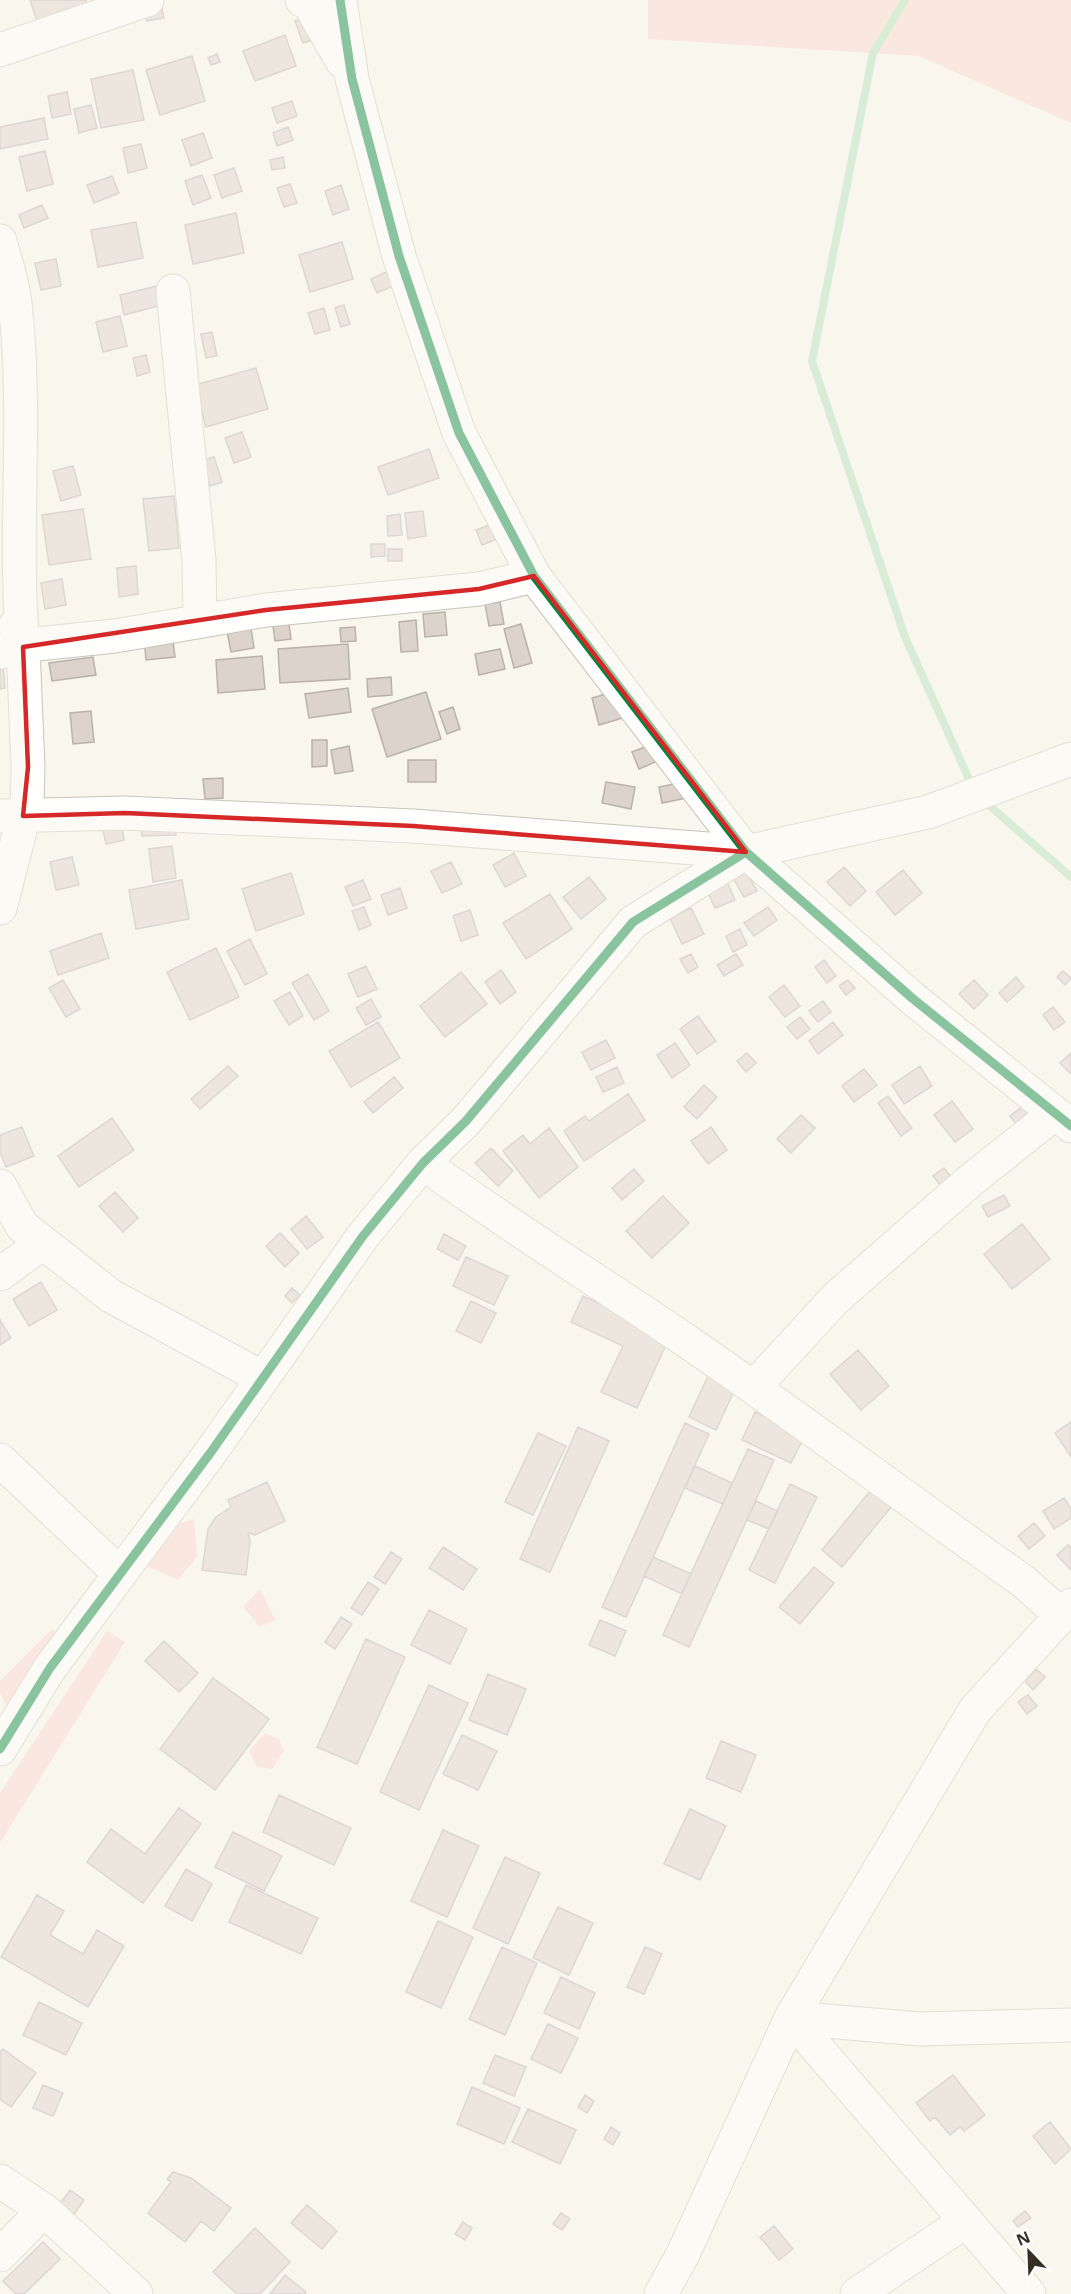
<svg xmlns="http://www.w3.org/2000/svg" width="1071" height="2294" font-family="'Noto Sans',sans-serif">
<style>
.green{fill:#fbd6cf}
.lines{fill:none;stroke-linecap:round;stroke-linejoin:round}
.stream{stroke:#b2e2b8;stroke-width:8}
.building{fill:#dbd3cc;stroke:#b9b2ab;stroke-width:1.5}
.minor-casing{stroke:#c9c4bb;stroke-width:35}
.minor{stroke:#fefefc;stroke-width:33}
.cycleway-casing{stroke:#fff;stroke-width:13}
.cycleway{stroke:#00873e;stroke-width:9}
.marked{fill:none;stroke:#d62828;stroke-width:4.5;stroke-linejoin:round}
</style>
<rect width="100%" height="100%" fill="#f9f6ee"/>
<!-- green -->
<path class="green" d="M 648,0 L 1071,0 L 1071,123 L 919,56 L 648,39 Z
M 194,1519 L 197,1557 L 178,1580 L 145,1565 L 159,1530 Z
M 260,1589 L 275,1620 L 260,1627 L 243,1607 Z
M 52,1629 L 63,1641 L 7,1707 L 0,1693 L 0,1681 Z
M 107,1631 L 125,1642 L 0,1843 L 0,1793 Z
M 265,1733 L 279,1739 L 284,1751 L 272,1769 L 256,1766 L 249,1751 Z"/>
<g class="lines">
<!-- stream -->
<path class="stream" d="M 905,0 L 873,53 L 812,361 L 905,637 L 973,788
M 983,800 L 1071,877"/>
</g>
<!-- building -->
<path class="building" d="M 30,0 L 86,0 L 88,7 L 38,24 Z
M 160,0 L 164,18 L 147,21 L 143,3 Z
M 313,15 L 321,37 L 303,43 L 295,21 Z
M 285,35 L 296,66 L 255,81 L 243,51 Z
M 217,54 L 220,62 L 211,65 L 208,58 Z
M 192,56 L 205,101 L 160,115 L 146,70 Z
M 133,70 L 144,120 L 101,128 L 91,79 Z
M 67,92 L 71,114 L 52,118 L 48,96 Z
M 292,101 L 297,116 L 277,123 L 272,108 Z
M 91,105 L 97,128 L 79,133 L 74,109 Z
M 44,118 L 48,139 L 0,149 L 0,127 Z
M 288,127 L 293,140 L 277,146 L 273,133 Z
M 203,133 L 212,158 L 191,166 L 182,140 Z
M 141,144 L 147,168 L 128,173 L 123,148 Z
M 45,151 L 53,184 L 27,191 L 19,157 Z
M 283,157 L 285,168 L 272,170 L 270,160 Z
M 234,168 L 242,191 L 222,198 L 214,175 Z
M 202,175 L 211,198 L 193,205 L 185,181 Z
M 112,176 L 119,193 L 94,203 L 87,185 Z
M 290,184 L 297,203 L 284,207 L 277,188 Z
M 341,185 L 349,209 L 333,215 L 325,191 Z
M 42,205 L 48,218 L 24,228 L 19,215 Z
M 236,213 L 244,253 L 193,264 L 185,225 Z
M 136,222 L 143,258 L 98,267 L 91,230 Z
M 342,242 L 353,279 L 310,292 L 299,255 Z
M 56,259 L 61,286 L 41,290 L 35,263 Z
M 386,272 L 393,286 L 377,293 L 371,279 Z
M 157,286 L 162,305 L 124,315 L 120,295 Z
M 344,305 L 350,324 L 341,327 L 335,308 Z
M 324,308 L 330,330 L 315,334 L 308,313 Z
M 120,316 L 127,346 L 103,352 L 96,322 Z
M 212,332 L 217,356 L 206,358 L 201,334 Z
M 146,355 L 150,372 L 137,376 L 133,358 Z
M 256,368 L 268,409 L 206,427 L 195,385 Z
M 242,432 L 251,457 L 234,463 L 225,438 Z
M 429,449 L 439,478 L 388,495 L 378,467 Z
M 214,457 L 222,482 L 210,486 L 202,460 Z
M 73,466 L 81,495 L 61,501 L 53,471 Z
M 174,496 L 179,548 L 149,551 L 143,499 Z
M 83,509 L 91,559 L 49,565 L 42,515 Z
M 423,511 L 426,536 L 408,539 L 405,513 Z
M 400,514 L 402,535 L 388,536 L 387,516 Z
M 494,523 L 500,538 L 482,545 L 476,530 Z
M 371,544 L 385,544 L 385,556 L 371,557 Z
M 388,549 L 402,549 L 402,561 L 388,561 Z
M 136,566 L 138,594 L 119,597 L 117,568 Z
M 62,579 L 66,605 L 45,609 L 41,583 Z
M 500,602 L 504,624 L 489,626 L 485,604 Z
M 445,612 L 447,635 L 425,637 L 423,614 Z
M 288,616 L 291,639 L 275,641 L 272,618 Z
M 416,620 L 418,651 L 401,652 L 399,622 Z
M 250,622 L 254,648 L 231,652 L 226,626 Z
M 521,624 L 532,663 L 514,668 L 504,629 Z
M 355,627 L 356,641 L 341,642 L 340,628 Z
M 172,634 L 175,657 L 146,660 L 144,637 Z
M 348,644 L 350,679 L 280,683 L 278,649 Z
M 500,649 L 505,669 L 479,675 L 475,654 Z
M 262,656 L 265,689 L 218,693 L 216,660 Z
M 93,657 L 96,675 L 52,681 L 49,663 Z
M 3,666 L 5,688 L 0,689 L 0,667 Z
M 391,677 L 392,695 L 368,697 L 367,679 Z
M 348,688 L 351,712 L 309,718 L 305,694 Z
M 619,690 L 626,717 L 599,725 L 592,698 Z
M 426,692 L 441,739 L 387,757 L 372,709 Z
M 453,707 L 460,729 L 447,734 L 439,712 Z
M 91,711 L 94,742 L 73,744 L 70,713 Z
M 312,740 L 327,740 L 327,766 L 312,767 Z
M 653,744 L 660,760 L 639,769 L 632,752 Z
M 349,746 L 353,771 L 335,774 L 331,750 Z
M 408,760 L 436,760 L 436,782 L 408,782 Z
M 223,778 L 223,798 L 205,799 L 203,779 Z
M 606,782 L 635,787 L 631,809 L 602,803 Z
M 684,782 L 687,798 L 662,803 L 659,787 Z
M 120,817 L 124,840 L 106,844 L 101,821 Z
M 175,822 L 176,835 L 142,836 L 141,823 Z
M 172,846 L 176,878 L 153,882 L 149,849 Z
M 514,853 L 526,876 L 505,887 L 493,865 Z
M 72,857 L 79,885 L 56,890 L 50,862 Z
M 451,862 L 462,884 L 442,893 L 431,871 Z
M 844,867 L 866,891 L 850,906 L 827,882 Z
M 745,869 L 757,891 L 744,897 L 732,876 Z
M 903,870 L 922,893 L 895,915 L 876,892 Z
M 291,873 L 304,914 L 256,931 L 242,889 Z
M 724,874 L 735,900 L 715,908 L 703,882 Z
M 589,877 L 606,899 L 581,919 L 563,897 Z
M 182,880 L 189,919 L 136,929 L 129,890 Z
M 363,880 L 371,899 L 353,906 L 345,887 Z
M 400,888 L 407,908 L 388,915 L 381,895 Z
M 550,894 L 572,929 L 526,959 L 503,923 Z
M 364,907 L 371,925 L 359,930 L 352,911 Z
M 768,907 L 777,920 L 754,936 L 744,923 Z
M 691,908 L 704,934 L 682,944 L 670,918 Z
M 470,910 L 478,935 L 461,941 L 453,916 Z
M 740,929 L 747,945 L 733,952 L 726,936 Z
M 101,933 L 109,958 L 58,975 L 50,951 Z
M 250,939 L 267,974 L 245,985 L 227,951 Z
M 216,948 L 239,997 L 190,1020 L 167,972 Z
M 691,954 L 698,967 L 688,973 L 680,959 Z
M 736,954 L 743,965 L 724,976 L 717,965 Z
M 824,960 L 836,976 L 827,983 L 815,967 Z
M 366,966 L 377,989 L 358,997 L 348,974 Z
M 501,970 L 516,992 L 500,1004 L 485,982 Z
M 1063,971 L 1071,978 L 1065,985 L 1057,977 Z
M 461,972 L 487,1004 L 445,1037 L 420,1006 Z
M 308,974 L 329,1011 L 314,1020 L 292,983 Z
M 1016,977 L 1024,987 L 1007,1002 L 999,993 Z
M 63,980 L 80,1009 L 66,1017 L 49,988 Z
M 848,980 L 855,988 L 846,995 L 839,986 Z
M 974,980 L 988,995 L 974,1009 L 959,994 Z
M 784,985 L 800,1006 L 785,1017 L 769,997 Z
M 290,992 L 303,1016 L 289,1025 L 274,1001 Z
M 371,999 L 381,1017 L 366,1025 L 356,1008 Z
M 823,1001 L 831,1012 L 818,1022 L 809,1011 Z
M 1053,1007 L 1065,1022 L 1054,1030 L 1043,1015 Z
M 698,1016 L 716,1041 L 697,1054 L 680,1029 Z
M 800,1017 L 810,1029 L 797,1039 L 787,1027 Z
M 378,1022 L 400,1058 L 351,1087 L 329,1051 Z
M 833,1022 L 843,1035 L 818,1054 L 809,1041 Z
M 606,1040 L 615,1058 L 591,1070 L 582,1052 Z
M 675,1043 L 690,1065 L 672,1078 L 657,1055 Z
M 747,1053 L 756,1063 L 746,1072 L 737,1061 Z
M 1071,1053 L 1071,1074 L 1060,1063 Z
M 228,1066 L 238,1076 L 200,1109 L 191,1099 Z
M 920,1066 L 932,1086 L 904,1104 L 892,1085 Z
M 617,1067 L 624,1083 L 603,1092 L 596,1077 Z
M 864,1069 L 877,1085 L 854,1102 L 842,1086 Z
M 394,1077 L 403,1088 L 373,1113 L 364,1102 Z
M 704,1085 L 717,1097 L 697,1119 L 684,1107 Z
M 628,1094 L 645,1120 L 584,1161 L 564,1131 L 585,1116 L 589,1121 Z
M 888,1096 L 912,1128 L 901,1136 L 878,1103 Z
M 952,1101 L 973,1129 L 955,1142 L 934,1115 Z
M 1022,1107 L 1034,1121 L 1021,1131 L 1010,1116 Z
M 801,1115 L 815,1128 L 791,1153 L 777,1139 Z
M 112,1118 L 134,1150 L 79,1187 L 58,1156 Z
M 22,1127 L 34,1156 L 6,1167 L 0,1152 L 0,1135 Z
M 711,1127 L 727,1150 L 708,1164 L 691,1141 Z
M 549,1128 L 578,1167 L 539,1198 L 503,1151 L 523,1135 L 530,1144 Z
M 491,1148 L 513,1171 L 498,1186 L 475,1163 Z
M 944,1168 L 953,1179 L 942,1187 L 933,1176 Z
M 634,1169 L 644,1181 L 622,1200 L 612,1188 Z
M 115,1192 L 138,1218 L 123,1232 L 99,1206 Z
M 1004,1195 L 1010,1206 L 988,1217 L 982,1206 Z
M 663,1196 L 689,1223 L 652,1258 L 626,1231 Z
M 306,1216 L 323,1237 L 307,1249 L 291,1229 Z
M 1022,1224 L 1050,1259 L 1012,1289 L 984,1254 Z
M 280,1233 L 299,1253 L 285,1267 L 266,1246 Z
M 444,1234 L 466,1246 L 458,1260 L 437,1249 Z
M 466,1257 L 508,1276 L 494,1305 L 453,1286 Z
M 41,1282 L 57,1310 L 29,1326 L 13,1299 Z
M 292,1288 L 300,1295 L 292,1303 L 285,1296 Z
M 583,1296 L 670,1336 L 637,1408 L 601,1392 L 623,1346 L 571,1322 Z
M 471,1301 L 496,1313 L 481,1343 L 456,1331 Z
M 0,1320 L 11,1338 L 0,1345 Z
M 858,1350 L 889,1386 L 861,1410 L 830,1374 Z
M 708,1376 L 735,1389 L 716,1430 L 689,1417 Z
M 755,1412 L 805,1435 L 791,1463 L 742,1440 Z
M 1071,1422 L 1071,1457 L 1055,1433 Z
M 685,1423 L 709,1434 L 626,1617 L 602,1607 Z
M 578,1427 L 609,1441 L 550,1572 L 520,1559 Z
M 538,1433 L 566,1446 L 533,1515 L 505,1502 Z
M 748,1449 L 774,1460 L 689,1647 L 663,1635 Z
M 695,1466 L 732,1483 L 723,1504 L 685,1488 Z
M 267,1482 L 285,1521 L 255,1535 L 248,1533 L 250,1541 L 246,1575 L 202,1570 L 208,1529 L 216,1517 L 231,1507 L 228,1500 Z
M 790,1484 L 817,1497 L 775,1583 L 749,1570 Z
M 871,1490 L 891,1507 L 842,1567 L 822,1550 Z
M 1064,1498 L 1071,1509 L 1071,1518 L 1054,1529 L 1043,1511 Z
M 756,1501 L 778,1511 L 769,1529 L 747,1520 Z
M 1034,1523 L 1045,1536 L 1029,1549 L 1018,1536 Z
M 1068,1545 L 1071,1548 L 1071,1570 L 1057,1555 Z
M 443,1547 L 477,1569 L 463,1590 L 429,1568 Z
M 391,1552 L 402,1559 L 385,1584 L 374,1577 Z
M 653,1557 L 691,1574 L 682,1594 L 644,1576 Z
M 814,1567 L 834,1583 L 800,1624 L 779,1607 Z
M 368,1582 L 379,1589 L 362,1615 L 351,1608 Z
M 429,1610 L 467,1629 L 450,1664 L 411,1645 Z
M 341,1617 L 352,1624 L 335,1649 L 325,1642 Z
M 600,1620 L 626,1631 L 615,1656 L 589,1645 Z
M 366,1639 L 405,1657 L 357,1764 L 317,1747 Z
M 164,1641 L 198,1673 L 179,1692 L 145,1661 Z
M 1036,1669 L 1045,1677 L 1033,1690 L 1025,1681 Z
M 488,1674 L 526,1689 L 507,1735 L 469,1720 Z
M 213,1678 L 269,1719 L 215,1790 L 160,1749 Z
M 429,1685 L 468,1703 L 419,1810 L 380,1792 Z
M 1028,1695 L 1037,1706 L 1027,1714 L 1018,1702 Z
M 462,1735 L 497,1751 L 478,1790 L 443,1774 Z
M 721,1741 L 756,1755 L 741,1792 L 706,1778 Z
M 279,1795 L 351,1828 L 334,1865 L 263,1832 Z
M 179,1808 L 201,1824 L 143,1903 L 87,1862 L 111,1829 L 145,1854 Z
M 690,1809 L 726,1826 L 700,1880 L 664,1864 Z
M 443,1830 L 479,1846 L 447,1917 L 411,1901 Z
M 233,1832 L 282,1856 L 264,1891 L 215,1867 Z
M 505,1857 L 540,1873 L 508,1944 L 473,1928 Z
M 186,1869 L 212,1884 L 192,1921 L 165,1906 Z
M 246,1885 L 318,1918 L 301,1954 L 229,1922 Z
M 37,1895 L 64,1911 L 50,1935 L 83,1954 L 97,1930 L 124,1946 L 88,2007 L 1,1957 Z
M 558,1907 L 593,1923 L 569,1975 L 533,1958 Z
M 438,1921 L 473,1937 L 441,2008 L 406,1992 Z
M 502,1947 L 537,1963 L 505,2035 L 469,2019 Z
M 645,1947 L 662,1954 L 644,1994 L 627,1987 Z
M 561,1977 L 595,1993 L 579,2029 L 544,2013 Z
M 39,2002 L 82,2023 L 66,2055 L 23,2035 Z
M 548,2024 L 578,2038 L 561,2073 L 531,2059 Z
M 3,2049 L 36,2073 L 11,2107 L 0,2099 L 0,2052 Z
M 495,2055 L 526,2067 L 514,2096 L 483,2083 Z
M 953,2075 L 985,2115 L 964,2131 L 960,2127 L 950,2135 L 935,2117 L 930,2121 L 916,2103 Z
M 43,2085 L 63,2093 L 53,2116 L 33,2108 Z
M 472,2087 L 520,2108 L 504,2144 L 457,2124 Z
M 585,2095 L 594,2101 L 587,2113 L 578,2107 Z
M 528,2109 L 576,2130 L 560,2164 L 512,2142 Z
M 1050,2122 L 1071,2149 L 1055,2164 L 1033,2136 Z
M 611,2127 L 620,2133 L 613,2145 L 604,2139 Z
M 173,2172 L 191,2178 L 231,2208 L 214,2231 L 201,2221 L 185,2242 L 148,2213 L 171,2182 L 167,2179 Z
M 70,2190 L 84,2200 L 73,2216 L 59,2205 Z
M 307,2205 L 337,2231 L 322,2249 L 291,2223 Z
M 1025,2211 L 1031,2218 L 1018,2227 L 1013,2221 Z
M 561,2213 L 570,2219 L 562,2230 L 553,2224 Z
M 463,2222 L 472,2228 L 465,2240 L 455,2234 Z
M 774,2226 L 793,2249 L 779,2260 L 760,2237 Z
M 255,2228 L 290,2262 L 260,2294 L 237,2294 L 213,2272 Z
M 43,2242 L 60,2259 L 24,2294 L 16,2294 L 3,2281 Z
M 285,2275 L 306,2292 L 305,2294 L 270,2294 Z"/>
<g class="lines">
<!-- minor casing -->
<g class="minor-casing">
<path id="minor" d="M 302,0 L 309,3 L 342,61
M 340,0 L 352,79 L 399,256 L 459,433 L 534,576 L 746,852 L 912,998 L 1071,1126
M 0,50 L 147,0
M 0,241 C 5,261 13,282 15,303 C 28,417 13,533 23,647
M 173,291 L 199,560 L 200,621
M 0,652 L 37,644 L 115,636 L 266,610 L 479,589 L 534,576
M 0,816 L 125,813 L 413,826 L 746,852 L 928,812 L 1071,759
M 0,908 L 27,804 L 28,767 L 23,647 L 15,626
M 423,1163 C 510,1227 602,1283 691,1344 C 803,1421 912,1503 1024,1582 L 1060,1614
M 0,1186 L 22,1226 L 111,1296 L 263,1378
M 0,1274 L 43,1243
M 754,1387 L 836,1298 L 971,1180 L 1054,1114
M 0,1460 L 120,1574
M 0,1749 L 50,1668 L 211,1452 L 363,1236 L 423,1163 L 466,1121 L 633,922 L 746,852
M 791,2018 L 1029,2294
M 791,2018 L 920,2029 L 1071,2025
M 0,2181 L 44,2210 L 136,2294
M 0,2255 L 44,2210
M 661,2294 L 683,2254 L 791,2018 L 863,1897 L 975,1710 L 1071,1605
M 857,2294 L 966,2221"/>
</g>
<!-- minor -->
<use href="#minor" class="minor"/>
<!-- cycleway casing -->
<g class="cycleway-casing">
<path id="cycleway" d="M 340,0 L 352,79 L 399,256 L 459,433 L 534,576 L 746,852 L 912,998 L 1071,1126
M 0,1749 L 50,1668 L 211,1452 L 363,1236 L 423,1163 L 466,1121 L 633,922 L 746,852"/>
</g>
<!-- cycleway -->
<use href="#cycleway" class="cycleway"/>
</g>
<!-- marked area -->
<path d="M0 0H1071V2294H0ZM 534,576 L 746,852 L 413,826 L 125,813 L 23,816 L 28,767 L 23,647 L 266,610 L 479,589 Z" fill="#f9f6ee" fill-opacity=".55" fill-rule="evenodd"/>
<path class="marked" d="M 534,576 L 746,852 L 413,826 L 125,813 L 23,816 L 28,767 L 23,647 L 266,610 L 479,589 Z"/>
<!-- north arrow -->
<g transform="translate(1029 2252) rotate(337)" stroke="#ffffff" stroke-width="4.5" paint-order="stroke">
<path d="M0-4.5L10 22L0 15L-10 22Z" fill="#363023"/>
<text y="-9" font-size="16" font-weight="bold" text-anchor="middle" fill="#363023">N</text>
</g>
</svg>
